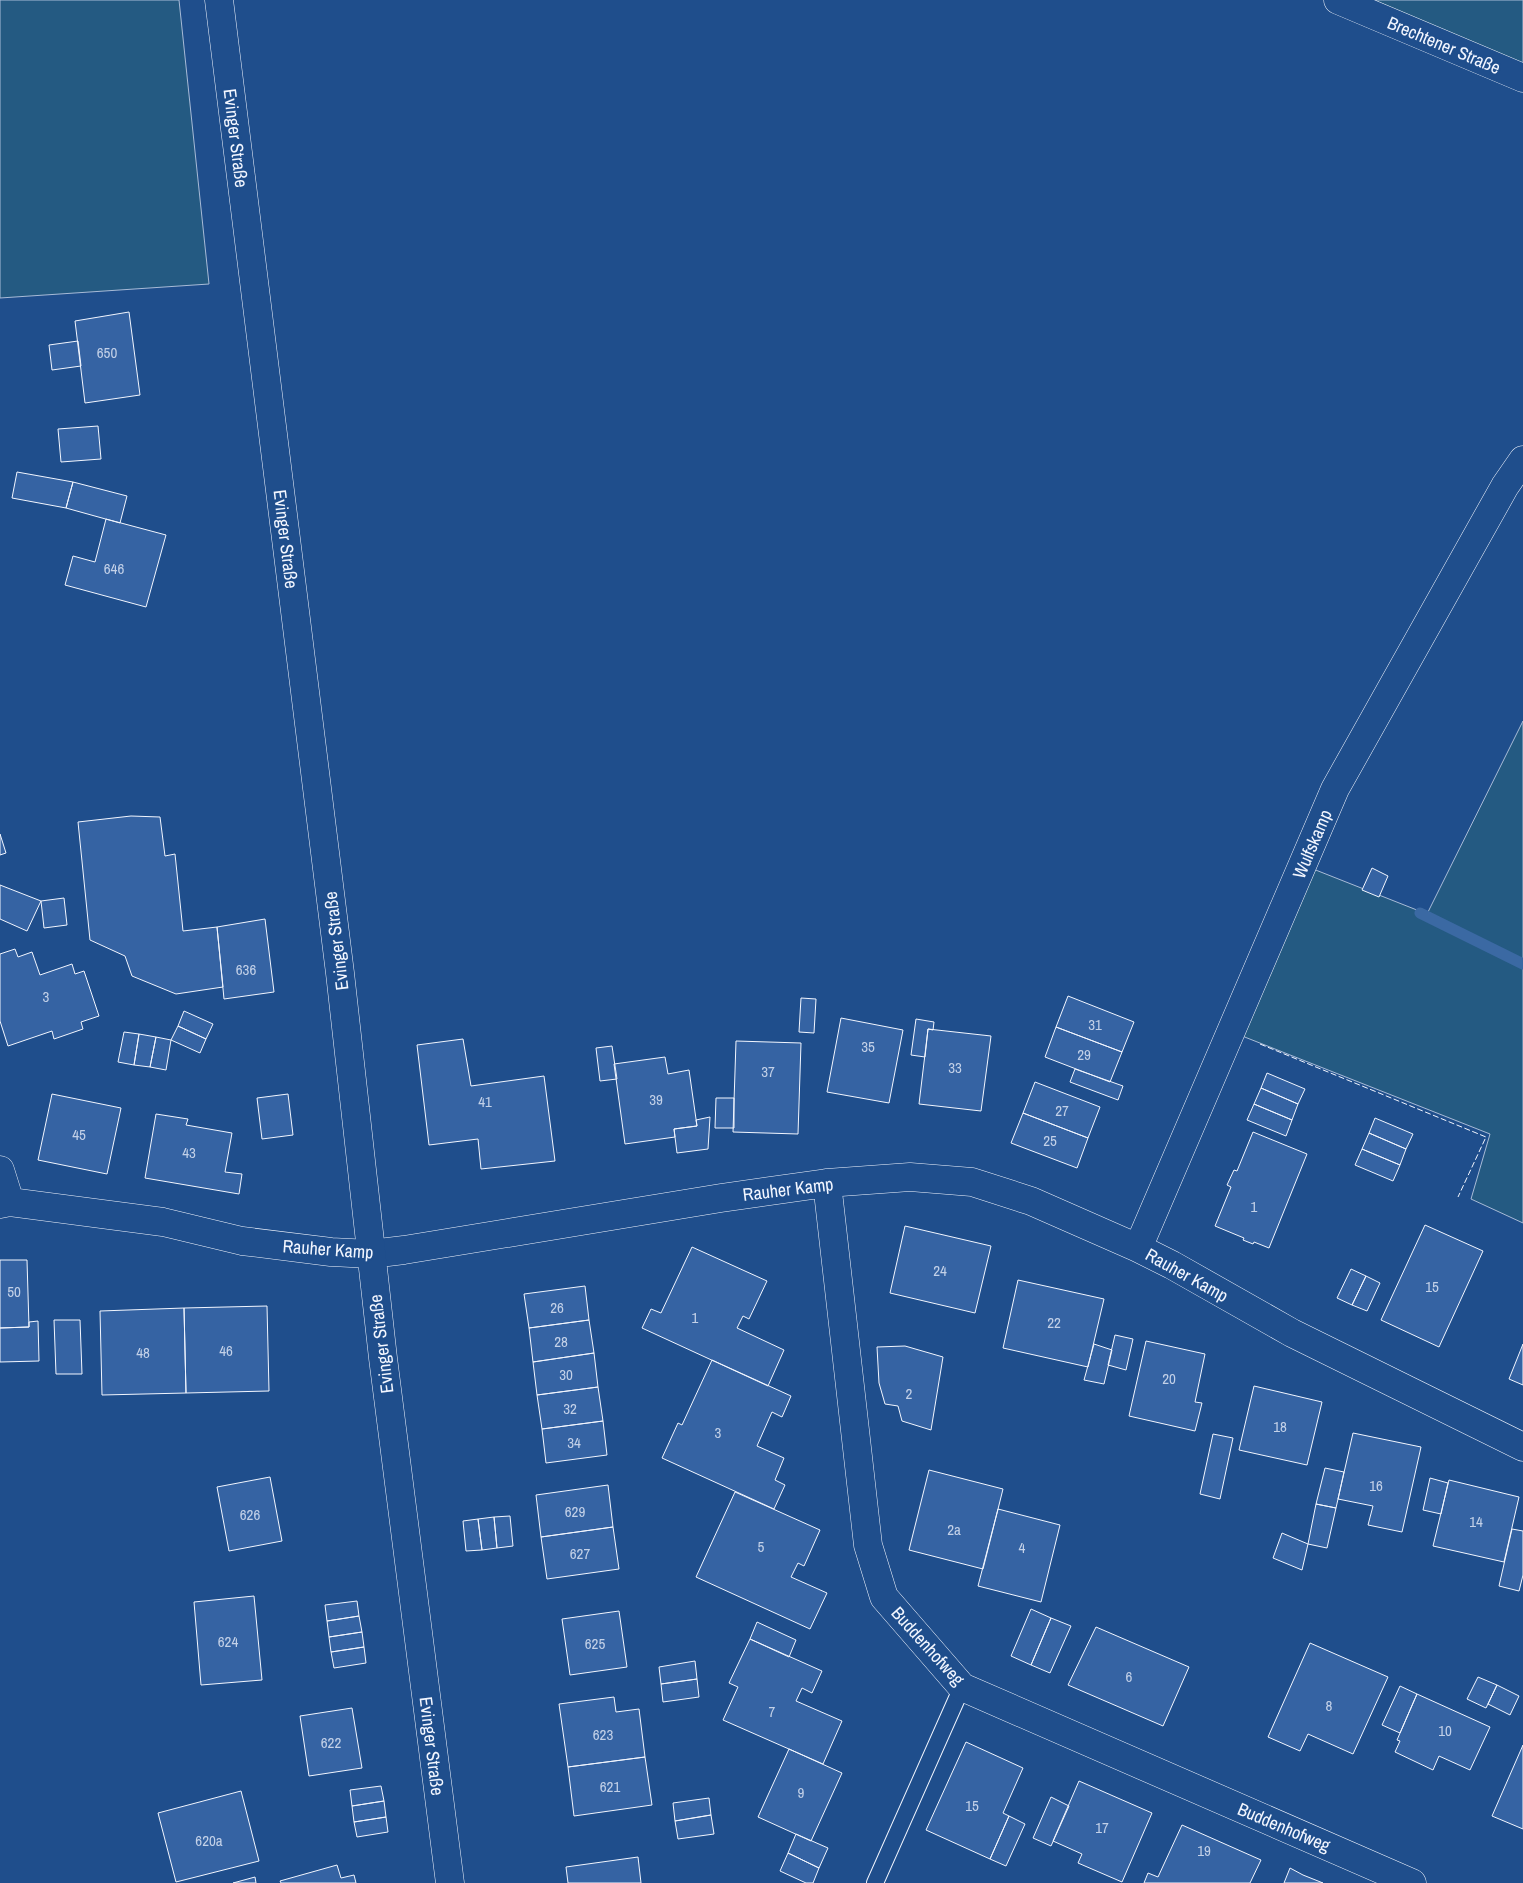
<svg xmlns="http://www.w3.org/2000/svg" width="1523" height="1883" font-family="'Archivo Narrow',sans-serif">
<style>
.grass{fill:#245a82;stroke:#a8bbd7}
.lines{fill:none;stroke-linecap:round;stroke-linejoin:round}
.stream{stroke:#3b69a3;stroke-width:11}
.building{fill:#3563a3;stroke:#f2f6ff}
.lane-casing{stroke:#f2f6ff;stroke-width:18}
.street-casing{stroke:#f2f6ff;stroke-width:29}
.secondary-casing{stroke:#f2f6ff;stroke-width:29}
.primary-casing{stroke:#f2f6ff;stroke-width:29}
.lane{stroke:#1f4e8c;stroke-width:16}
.street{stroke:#1f4e8c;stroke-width:28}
.secondary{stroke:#1f4e8c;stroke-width:28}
.primary{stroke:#1f4e8c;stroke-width:28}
.fence{stroke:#f2f6ff;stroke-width:1;stroke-dasharray:6 2.5;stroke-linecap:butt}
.labels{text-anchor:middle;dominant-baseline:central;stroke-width:4;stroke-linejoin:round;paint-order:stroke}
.number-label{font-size:15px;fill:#c3d1e8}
.street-label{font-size:18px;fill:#f2f6ff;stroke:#1f4e8c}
</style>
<rect width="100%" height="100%" fill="#1f4e8c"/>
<!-- grass -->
<path class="grass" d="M 0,0 L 179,0 L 209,284 L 0,298 Z
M 1374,0 L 1523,0 L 1523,69 Z
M 1523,721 L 1523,1223 L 1471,1199 L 1490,1134 L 1232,1032 L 1303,865 L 1427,914 Z"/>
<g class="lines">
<!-- stream -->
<path class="stream" d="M 1420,913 L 1523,964"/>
</g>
<!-- building -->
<path class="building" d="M 129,312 L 140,395 L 85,403 L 75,321 Z
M 78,341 L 81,366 L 52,370 L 49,345 Z
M 98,426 L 101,459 L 61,462 L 58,429 Z
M 17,472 L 73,482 L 66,508 L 12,498 Z
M 73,482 L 127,496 L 120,523 L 66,508 Z
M 106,519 L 166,535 L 146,607 L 65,585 L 73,556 L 95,562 Z
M 131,816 L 160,817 L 165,856 L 175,854 L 183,931 L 217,927 L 223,987 L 176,994 L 132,976 L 125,956 L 90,940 L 78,822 Z
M 0,834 L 6,853 L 0,855 Z
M 1372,868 L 1388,876 L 1379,897 L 1362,890 Z
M 0,885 L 41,901 L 27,931 L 0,919 Z
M 64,898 L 67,925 L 44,928 L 41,901 Z
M 265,919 L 274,992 L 224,999 L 217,927 Z
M 15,949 L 18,957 L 32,952 L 40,975 L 72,964 L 75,974 L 84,971 L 99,1016 L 81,1022 L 83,1029 L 54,1039 L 52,1031 L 8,1046 L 0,1021 L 0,954 Z
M 1068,996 L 1134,1022 L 1122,1052 L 1056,1027 Z
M 801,998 L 816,999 L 814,1033 L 799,1032 Z
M 184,1011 L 213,1024 L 206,1039 L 178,1026 Z
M 841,1018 L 903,1030 L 889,1103 L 827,1092 Z
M 916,1019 L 934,1022 L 933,1030 L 928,1029 L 925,1057 L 911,1055 Z
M 178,1026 L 206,1039 L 200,1053 L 171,1040 Z
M 1056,1027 L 1122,1052 L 1110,1082 L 1045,1057 Z
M 928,1029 L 991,1036 L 981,1111 L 919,1104 Z
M 124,1032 L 139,1034 L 134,1065 L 118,1062 Z
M 139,1034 L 156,1037 L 150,1067 L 134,1065 Z
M 156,1037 L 171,1040 L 166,1070 L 150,1067 Z
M 463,1039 L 471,1086 L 544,1076 L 555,1161 L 481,1169 L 478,1139 L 429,1145 L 417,1045 Z
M 736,1041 L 801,1043 L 798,1134 L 733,1132 Z
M 612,1046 L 617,1079 L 600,1081 L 596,1048 Z
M 665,1057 L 668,1074 L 689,1070 L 697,1126 L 674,1129 L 675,1137 L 625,1144 L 614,1064 Z
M 1075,1069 L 1123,1086 L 1118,1100 L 1070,1082 Z
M 1267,1073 L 1305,1089 L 1298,1104 L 1261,1088 Z
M 1035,1082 L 1100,1107 L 1088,1138 L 1023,1113 Z
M 1261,1088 L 1298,1104 L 1292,1120 L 1254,1104 Z
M 52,1094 L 121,1108 L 107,1174 L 38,1160 Z
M 288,1094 L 293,1135 L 262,1139 L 257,1098 Z
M 716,1098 L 734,1098 L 734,1128 L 715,1128 Z
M 1254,1104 L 1292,1120 L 1286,1136 L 1247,1120 Z
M 1023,1113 L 1088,1138 L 1077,1168 L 1011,1143 Z
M 156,1114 L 188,1119 L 186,1125 L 232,1133 L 225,1172 L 242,1174 L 239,1194 L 145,1178 Z
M 710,1117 L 708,1149 L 677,1153 L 674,1129 L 697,1126 L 696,1120 Z
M 1375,1118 L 1413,1134 L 1406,1149 L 1369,1133 Z
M 1253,1132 L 1307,1154 L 1269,1248 L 1254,1242 L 1253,1244 L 1243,1240 L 1244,1238 L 1215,1226 L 1231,1187 L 1227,1185 L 1234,1170 L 1237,1171 Z
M 1369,1133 L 1406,1149 L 1400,1165 L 1362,1149 Z
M 1362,1149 L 1400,1165 L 1393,1181 L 1355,1165 Z
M 1425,1225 L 1483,1251 L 1439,1347 L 1381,1320 Z
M 905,1226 L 991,1246 L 975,1313 L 890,1293 Z
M 692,1247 L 767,1281 L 749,1319 L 743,1316 L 737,1328 L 784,1350 L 768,1386 L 642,1328 L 651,1309 L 661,1313 Z
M 0,1260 L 27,1260 L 29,1327 L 0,1328 Z
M 1351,1269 L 1366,1276 L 1352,1305 L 1337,1298 Z
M 1366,1276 L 1380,1283 L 1367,1311 L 1352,1305 Z
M 1018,1280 L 1104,1299 L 1088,1367 L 1003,1348 Z
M 585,1286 L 589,1320 L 529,1328 L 524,1294 Z
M 267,1306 L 269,1391 L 186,1393 L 184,1308 Z
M 184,1308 L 186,1393 L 102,1395 L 100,1311 Z
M 54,1320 L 80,1320 L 82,1374 L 56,1374 Z
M 589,1320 L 594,1353 L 533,1362 L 529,1328 Z
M 38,1321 L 39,1361 L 0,1362 L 0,1328 L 29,1327 L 29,1322 Z
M 1115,1335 L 1133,1339 L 1126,1370 L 1108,1365 Z
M 1146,1341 L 1205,1354 L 1195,1402 L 1202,1403 L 1195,1431 L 1129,1416 Z
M 1094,1344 L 1112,1350 L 1104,1384 L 1084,1380 Z
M 1523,1344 L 1523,1385 L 1509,1379 Z
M 905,1346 L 943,1357 L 931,1430 L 902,1421 L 898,1406 L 885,1404 L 879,1383 L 877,1347 Z
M 594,1353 L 598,1387 L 537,1395 L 533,1362 Z
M 712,1360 L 791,1396 L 782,1417 L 772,1412 L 757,1446 L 784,1458 L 775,1480 L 785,1485 L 774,1509 L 662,1458 L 678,1423 L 682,1425 Z
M 1254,1386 L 1322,1402 L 1307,1465 L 1239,1450 Z
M 598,1387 L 603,1421 L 542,1429 L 537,1395 Z
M 603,1421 L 607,1455 L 546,1463 L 542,1429 Z
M 1353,1433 L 1421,1447 L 1402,1532 L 1368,1525 L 1373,1506 L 1338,1499 Z
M 1213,1434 L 1233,1438 L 1220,1499 L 1200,1494 Z
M 1325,1468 L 1344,1472 L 1336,1508 L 1316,1504 Z
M 929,1470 L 1003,1489 L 983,1569 L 909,1550 Z
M 270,1477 L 282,1541 L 229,1551 L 217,1487 Z
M 1430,1478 L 1448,1483 L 1441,1514 L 1423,1510 Z
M 1449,1480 L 1519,1497 L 1504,1562 L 1433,1546 Z
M 608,1485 L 613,1527 L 541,1537 L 536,1495 Z
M 735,1492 L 820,1530 L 804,1566 L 798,1563 L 791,1577 L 827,1593 L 810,1629 L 696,1577 Z
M 1316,1504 L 1336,1508 L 1327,1548 L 1308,1544 Z
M 998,1509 L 1060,1525 L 1041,1602 L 978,1586 Z
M 510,1516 L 513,1546 L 497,1548 L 494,1517 Z
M 494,1517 L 497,1548 L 482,1550 L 478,1519 Z
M 478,1519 L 482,1550 L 466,1551 L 463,1521 Z
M 613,1527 L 619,1569 L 547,1579 L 541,1537 Z
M 1512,1529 L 1523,1531 L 1523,1575 L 1519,1591 L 1499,1586 Z
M 1282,1533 L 1308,1544 L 1302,1570 L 1273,1558 Z
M 254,1596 L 262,1680 L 201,1685 L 194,1602 Z
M 357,1601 L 359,1616 L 327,1621 L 325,1605 Z
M 1031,1609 L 1051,1618 L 1031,1665 L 1011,1656 Z
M 619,1611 L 627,1667 L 570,1675 L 562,1619 Z
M 359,1616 L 362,1632 L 329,1637 L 327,1621 Z
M 1051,1618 L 1071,1626 L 1050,1673 L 1031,1665 Z
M 757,1622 L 796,1640 L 789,1657 L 750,1639 Z
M 1096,1627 L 1189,1667 L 1163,1726 L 1068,1685 Z
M 362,1632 L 364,1647 L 331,1652 L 329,1637 Z
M 750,1639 L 822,1671 L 812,1693 L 802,1688 L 796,1701 L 842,1721 L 823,1764 L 723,1720 L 738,1687 L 729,1683 Z
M 1310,1643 L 1388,1677 L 1353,1754 L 1308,1734 L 1300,1751 L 1268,1737 Z
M 364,1647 L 366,1663 L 334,1668 L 331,1652 Z
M 695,1661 L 697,1679 L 661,1684 L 659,1667 Z
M 1478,1677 L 1497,1685 L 1486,1708 L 1467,1699 Z
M 697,1679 L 699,1697 L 663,1702 L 661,1684 Z
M 1497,1685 L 1519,1696 L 1510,1715 L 1488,1704 Z
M 1400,1686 L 1417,1694 L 1400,1733 L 1382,1725 Z
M 1417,1694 L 1490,1727 L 1470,1770 L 1439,1756 L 1433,1770 L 1395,1752 L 1400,1741 L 1397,1740 Z
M 614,1697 L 616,1712 L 639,1709 L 645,1757 L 568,1767 L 559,1704 Z
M 352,1708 L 362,1768 L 309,1776 L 300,1716 Z
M 966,1742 L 1023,1768 L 1003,1813 L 1009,1816 L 990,1859 L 926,1830 Z
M 1523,1745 L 1523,1829 L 1492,1816 Z
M 789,1749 L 842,1773 L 811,1841 L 758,1817 Z
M 645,1757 L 652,1805 L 574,1816 L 568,1767 Z
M 1079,1781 L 1152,1813 L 1122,1882 L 1078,1863 L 1082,1854 L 1053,1841 Z
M 381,1786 L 384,1801 L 352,1806 L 350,1790 Z
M 241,1791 L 259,1861 L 176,1882 L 158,1813 Z
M 1051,1797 L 1069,1806 L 1051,1846 L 1033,1838 Z
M 709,1798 L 711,1815 L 675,1821 L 673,1803 Z
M 384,1801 L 386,1817 L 354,1822 L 352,1806 Z
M 711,1815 L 714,1834 L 678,1839 L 675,1821 Z
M 1009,1816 L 1025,1824 L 1006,1866 L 990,1859 Z
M 386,1817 L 388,1832 L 357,1837 L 354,1822 Z
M 1182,1825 L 1261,1860 L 1250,1883 L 1144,1883 L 1148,1873 L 1158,1877 Z
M 796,1834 L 828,1848 L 819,1868 L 788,1853 Z
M 788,1853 L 819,1868 L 813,1883 L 806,1883 L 780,1871 Z
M 638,1857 L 641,1883 L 568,1883 L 566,1867 Z
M 337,1865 L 341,1878 L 354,1875 L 356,1883 L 281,1883 L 280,1881 Z
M 1290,1868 L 1303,1875 L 1323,1883 L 1284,1883 Z
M 255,1877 L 256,1883 L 233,1883 Z"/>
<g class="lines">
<!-- lane casing -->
<g class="lane-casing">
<path id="lane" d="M 875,1883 L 962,1687"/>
</g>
<!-- street casing -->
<g class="street-casing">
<path id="street" d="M 0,1170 L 10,1202
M 827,1183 L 868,1545 L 884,1597 L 962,1687 L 1412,1883
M 0,1204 L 10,1202 L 163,1222 L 242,1241 L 331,1252 L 371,1254 L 404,1250 L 721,1198 L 827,1183 L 910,1177 L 972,1182 L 1031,1201 L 1138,1248 L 1172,1265 L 1292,1333 L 1523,1447
M 1138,1248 L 1335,789 L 1505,486 L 1523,460"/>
</g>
<!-- secondary casing -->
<g class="secondary-casing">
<path id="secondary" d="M 1338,0 L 1523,78"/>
</g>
<!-- primary casing -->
<g class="primary-casing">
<path id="primary" d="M 219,0 L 340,973 L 383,1358 L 450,1883"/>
</g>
<!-- lane -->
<use href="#lane" class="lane"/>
<!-- street -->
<use href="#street" class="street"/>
<!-- secondary -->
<use href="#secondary" class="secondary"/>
<!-- primary -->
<use href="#primary" class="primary"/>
<!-- fence -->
<path class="fence" d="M 1260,1044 L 1486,1137 L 1458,1197"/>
</g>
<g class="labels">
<!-- number labels -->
<g class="number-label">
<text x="107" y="352">650</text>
<text x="114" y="568">646</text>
<text x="246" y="969">636</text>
<text x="46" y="996">3</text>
<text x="1095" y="1024">31</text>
<text x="868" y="1046">35</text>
<text x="1084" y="1054">29</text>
<text x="955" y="1067">33</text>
<text x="768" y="1071">37</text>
<text x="656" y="1099">39</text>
<text x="485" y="1101">41</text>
<text x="1062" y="1110">27</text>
<text x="79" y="1134">45</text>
<text x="1050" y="1140">25</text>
<text x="189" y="1152">43</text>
<text x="1254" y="1206">1</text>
<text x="940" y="1270">24</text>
<text x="1432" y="1286">15</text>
<text x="14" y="1291">50</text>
<text x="557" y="1307">26</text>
<text x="695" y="1317">1</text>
<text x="1054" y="1322">22</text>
<text x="561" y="1341">28</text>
<text x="226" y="1350">46</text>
<text x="143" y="1352">48</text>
<text x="566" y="1374">30</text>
<text x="1169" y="1378">20</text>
<text x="909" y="1393">2</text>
<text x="570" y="1408">32</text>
<text x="1280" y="1426">18</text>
<text x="718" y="1432">3</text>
<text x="574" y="1442">34</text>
<text x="1376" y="1485">16</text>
<text x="575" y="1511">629</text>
<text x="250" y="1514">626</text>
<text x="1476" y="1521">14</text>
<text x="954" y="1529">2a</text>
<text x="761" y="1546">5</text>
<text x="1022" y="1547">4</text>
<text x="580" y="1553">627</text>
<text x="228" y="1641">624</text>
<text x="595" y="1643">625</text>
<text x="1129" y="1676">6</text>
<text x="1329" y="1705">8</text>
<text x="772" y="1711">7</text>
<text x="1445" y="1730">10</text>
<text x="603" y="1734">623</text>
<text x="331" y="1742">622</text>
<text x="610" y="1786">621</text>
<text x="801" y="1792">9</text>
<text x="972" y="1805">15</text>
<text x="1102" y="1827">17</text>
<text x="209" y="1840">620a</text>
<text x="1204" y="1850">19</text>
</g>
<!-- street labels -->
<g class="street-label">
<text transform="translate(1444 45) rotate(23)">Brechtener Straße</text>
<text transform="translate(236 138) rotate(83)">Evinger Straße</text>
<text transform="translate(286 539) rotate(83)">Evinger Straße</text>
<text transform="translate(1312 844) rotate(-67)">Wulfskamp</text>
<text transform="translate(336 941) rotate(-97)">Evinger Straße</text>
<text transform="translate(788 1189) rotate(-7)">Rauher Kamp</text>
<text transform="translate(328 1249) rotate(4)">Rauher Kamp</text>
<text transform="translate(1187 1275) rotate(29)">Rauher Kamp</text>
<text transform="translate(381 1344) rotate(-97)">Evinger Straße</text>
<text transform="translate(928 1646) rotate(48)">Buddenhofweg</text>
<text transform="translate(432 1746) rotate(83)">Evinger Straße</text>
<text transform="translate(1284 1827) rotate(23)">Buddenhofweg</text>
</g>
</g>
</svg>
